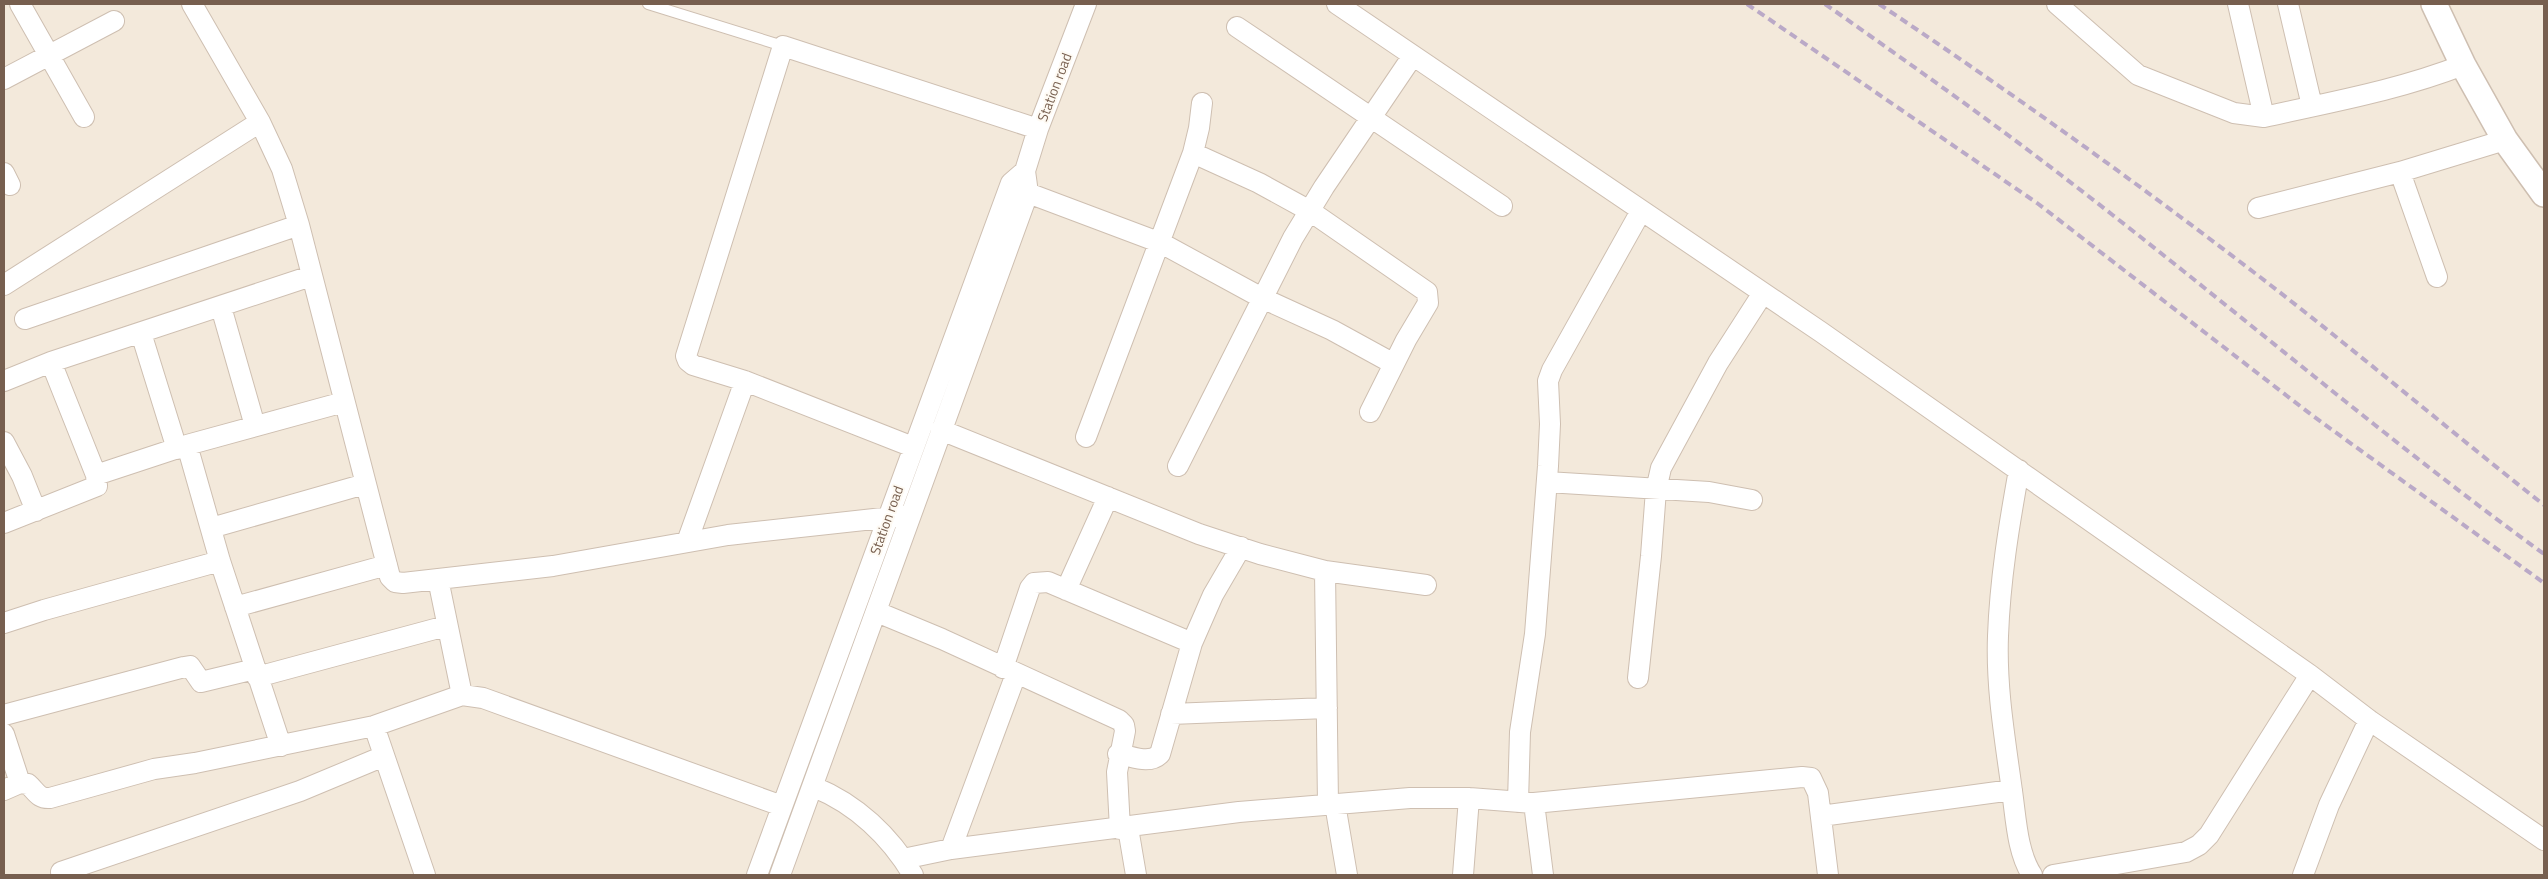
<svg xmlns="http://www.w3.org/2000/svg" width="2548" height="879" font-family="'Titillium Web',sans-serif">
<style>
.residential{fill:#f3e9db}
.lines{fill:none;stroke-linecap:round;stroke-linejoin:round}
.service-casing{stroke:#cebfb1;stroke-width:12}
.minor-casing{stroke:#cebfb1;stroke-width:22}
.tertiary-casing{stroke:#cebfb1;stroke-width:28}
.service{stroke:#fff;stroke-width:10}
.minor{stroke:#fff;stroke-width:20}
.tertiary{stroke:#fff;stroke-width:25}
.rail{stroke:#baa9c7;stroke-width:4;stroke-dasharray:8 5;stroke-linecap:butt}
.labels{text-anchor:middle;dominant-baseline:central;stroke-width:4;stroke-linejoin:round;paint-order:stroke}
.street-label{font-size:14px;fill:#775f4f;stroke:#fefaf3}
</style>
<rect width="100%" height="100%" fill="#fcf6ec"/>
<!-- residential -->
<path class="residential" d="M 4,4 L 2544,4 L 2544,875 L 4,875 Z"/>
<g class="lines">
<!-- service casing -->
<g class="service-casing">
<path id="service" d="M 648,4 L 783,46"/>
</g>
<!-- minor casing -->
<g class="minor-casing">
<path id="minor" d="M 20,4 L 84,117
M 192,4 L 260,122 L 282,169 L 299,225 L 390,577 L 395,582 L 403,583 L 553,566 L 728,535 L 910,515
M 1337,4 L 1821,332 L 2310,675 L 2369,720 L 2544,840
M 2057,4 L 2138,75 L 2234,113 L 2264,117 C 2331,102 2399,90 2463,65
M 2238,4 L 2264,117
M 2288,4 L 2312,106
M 1237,27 L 1502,206
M 4,79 L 114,21
M 1193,153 L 1259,183 L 1310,211 L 1427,292 L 1428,303 L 1406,340 L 1370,412
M 2400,172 L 2437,277
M 4,173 L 10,185
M 1028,193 L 1161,243 L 1262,298 L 1332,330 L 1394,364
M 2258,208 L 2400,172 L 2505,140
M 4,285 L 260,122
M 221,307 L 255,426
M 25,319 L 299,225
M 141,333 L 177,449
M 4,381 L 51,362 L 311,276
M 941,430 L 1199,534 L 1260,554 L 1325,571 L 1426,585
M 1086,437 L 1193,153 L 1199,128 L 1202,103
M 4,442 L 22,476 L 36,511
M 187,445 L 220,561 L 281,746
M 913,447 L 745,381 L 693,365 L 688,361 L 686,356 L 783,46 L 1038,129
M 1178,466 L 1293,238 L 1324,187 L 1412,57
M 2019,470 C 2009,525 2000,580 1998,636 C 1996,688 2005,739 2012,791 C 2016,818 2017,852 2032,875
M 96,475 L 187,445 L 344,402
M 1547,482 L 1709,492 L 1752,500
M 4,523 L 97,486 L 96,475 L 51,362
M 211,528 L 365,484
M 687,542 L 745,381
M 1325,571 L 1328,805
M 438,579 L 462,695
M 1066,590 L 1108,497
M 235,607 L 387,565
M 877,612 L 942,639 L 1119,720 L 1124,725 L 1125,731 L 1117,772 L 1120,829
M 4,623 L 44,610 L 220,561
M 1003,668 L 1030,588 L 1034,583 L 1048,582 L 1192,643
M 257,677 L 446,626
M 1638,678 L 1651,556 L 1656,490 L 1661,468 L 1718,363 L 1763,293
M 1171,714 L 1327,708
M 4,715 L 184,667 L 190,666 L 201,682 L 255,669
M 374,726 L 425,875
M 4,734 L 20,783
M 1118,754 C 1132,756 1149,765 1160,754 L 1192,643 L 1213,595 L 1241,547
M 814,787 C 856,804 890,836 913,875
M 4,790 L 20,783 L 28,784 C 36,791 38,799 50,798 L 154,769 L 195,763 L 374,726 L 462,695 L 483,698 L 782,806
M 1518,802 L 1520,732 L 1535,634 L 1548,466 L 1550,424 L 1548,381 L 1552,370 L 1641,211
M 1534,803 L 1543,875
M 1335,804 L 1347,875
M 1821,816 L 2012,790
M 1128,828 L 1136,875
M 951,849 L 1016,674
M 903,859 L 951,849 L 1239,812 L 1410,798 L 1469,798 L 1534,803 L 1802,777 L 1811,778 L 1818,793 L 1828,875
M 61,872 L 300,791 L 384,756
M 757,875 L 1011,183 L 1025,171
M 780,875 L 1028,193 L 1025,171 L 1038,129 L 1086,4
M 1463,875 L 1469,798
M 2053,875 L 2186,852 L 2199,845 L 2209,835 L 2310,675
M 2303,875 L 2329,805 L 2369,720"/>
</g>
<!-- tertiary casing -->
<g class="tertiary-casing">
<path id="tertiary" d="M 2434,4 L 2463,65 L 2505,140 L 2544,194"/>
</g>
<!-- service -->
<use href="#service" class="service"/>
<!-- minor -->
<use href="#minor" class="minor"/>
<!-- tertiary -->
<use href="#tertiary" class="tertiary"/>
<!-- rail -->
<path class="rail" d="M 1747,4 L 2037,203 L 2313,416 L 2544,583
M 1825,4 C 1903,59 1981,114 2057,172 C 2221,297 2377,433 2544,554
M 1879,4 C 2009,91 2136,182 2260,277 C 2356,351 2449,430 2544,505"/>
</g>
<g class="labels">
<!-- street labels -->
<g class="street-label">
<text transform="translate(1054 87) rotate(-69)">Station road</text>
<text transform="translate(886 520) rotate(-70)">Station road</text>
</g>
</g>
<!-- border -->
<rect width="2548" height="879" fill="none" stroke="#775f4f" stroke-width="10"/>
</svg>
